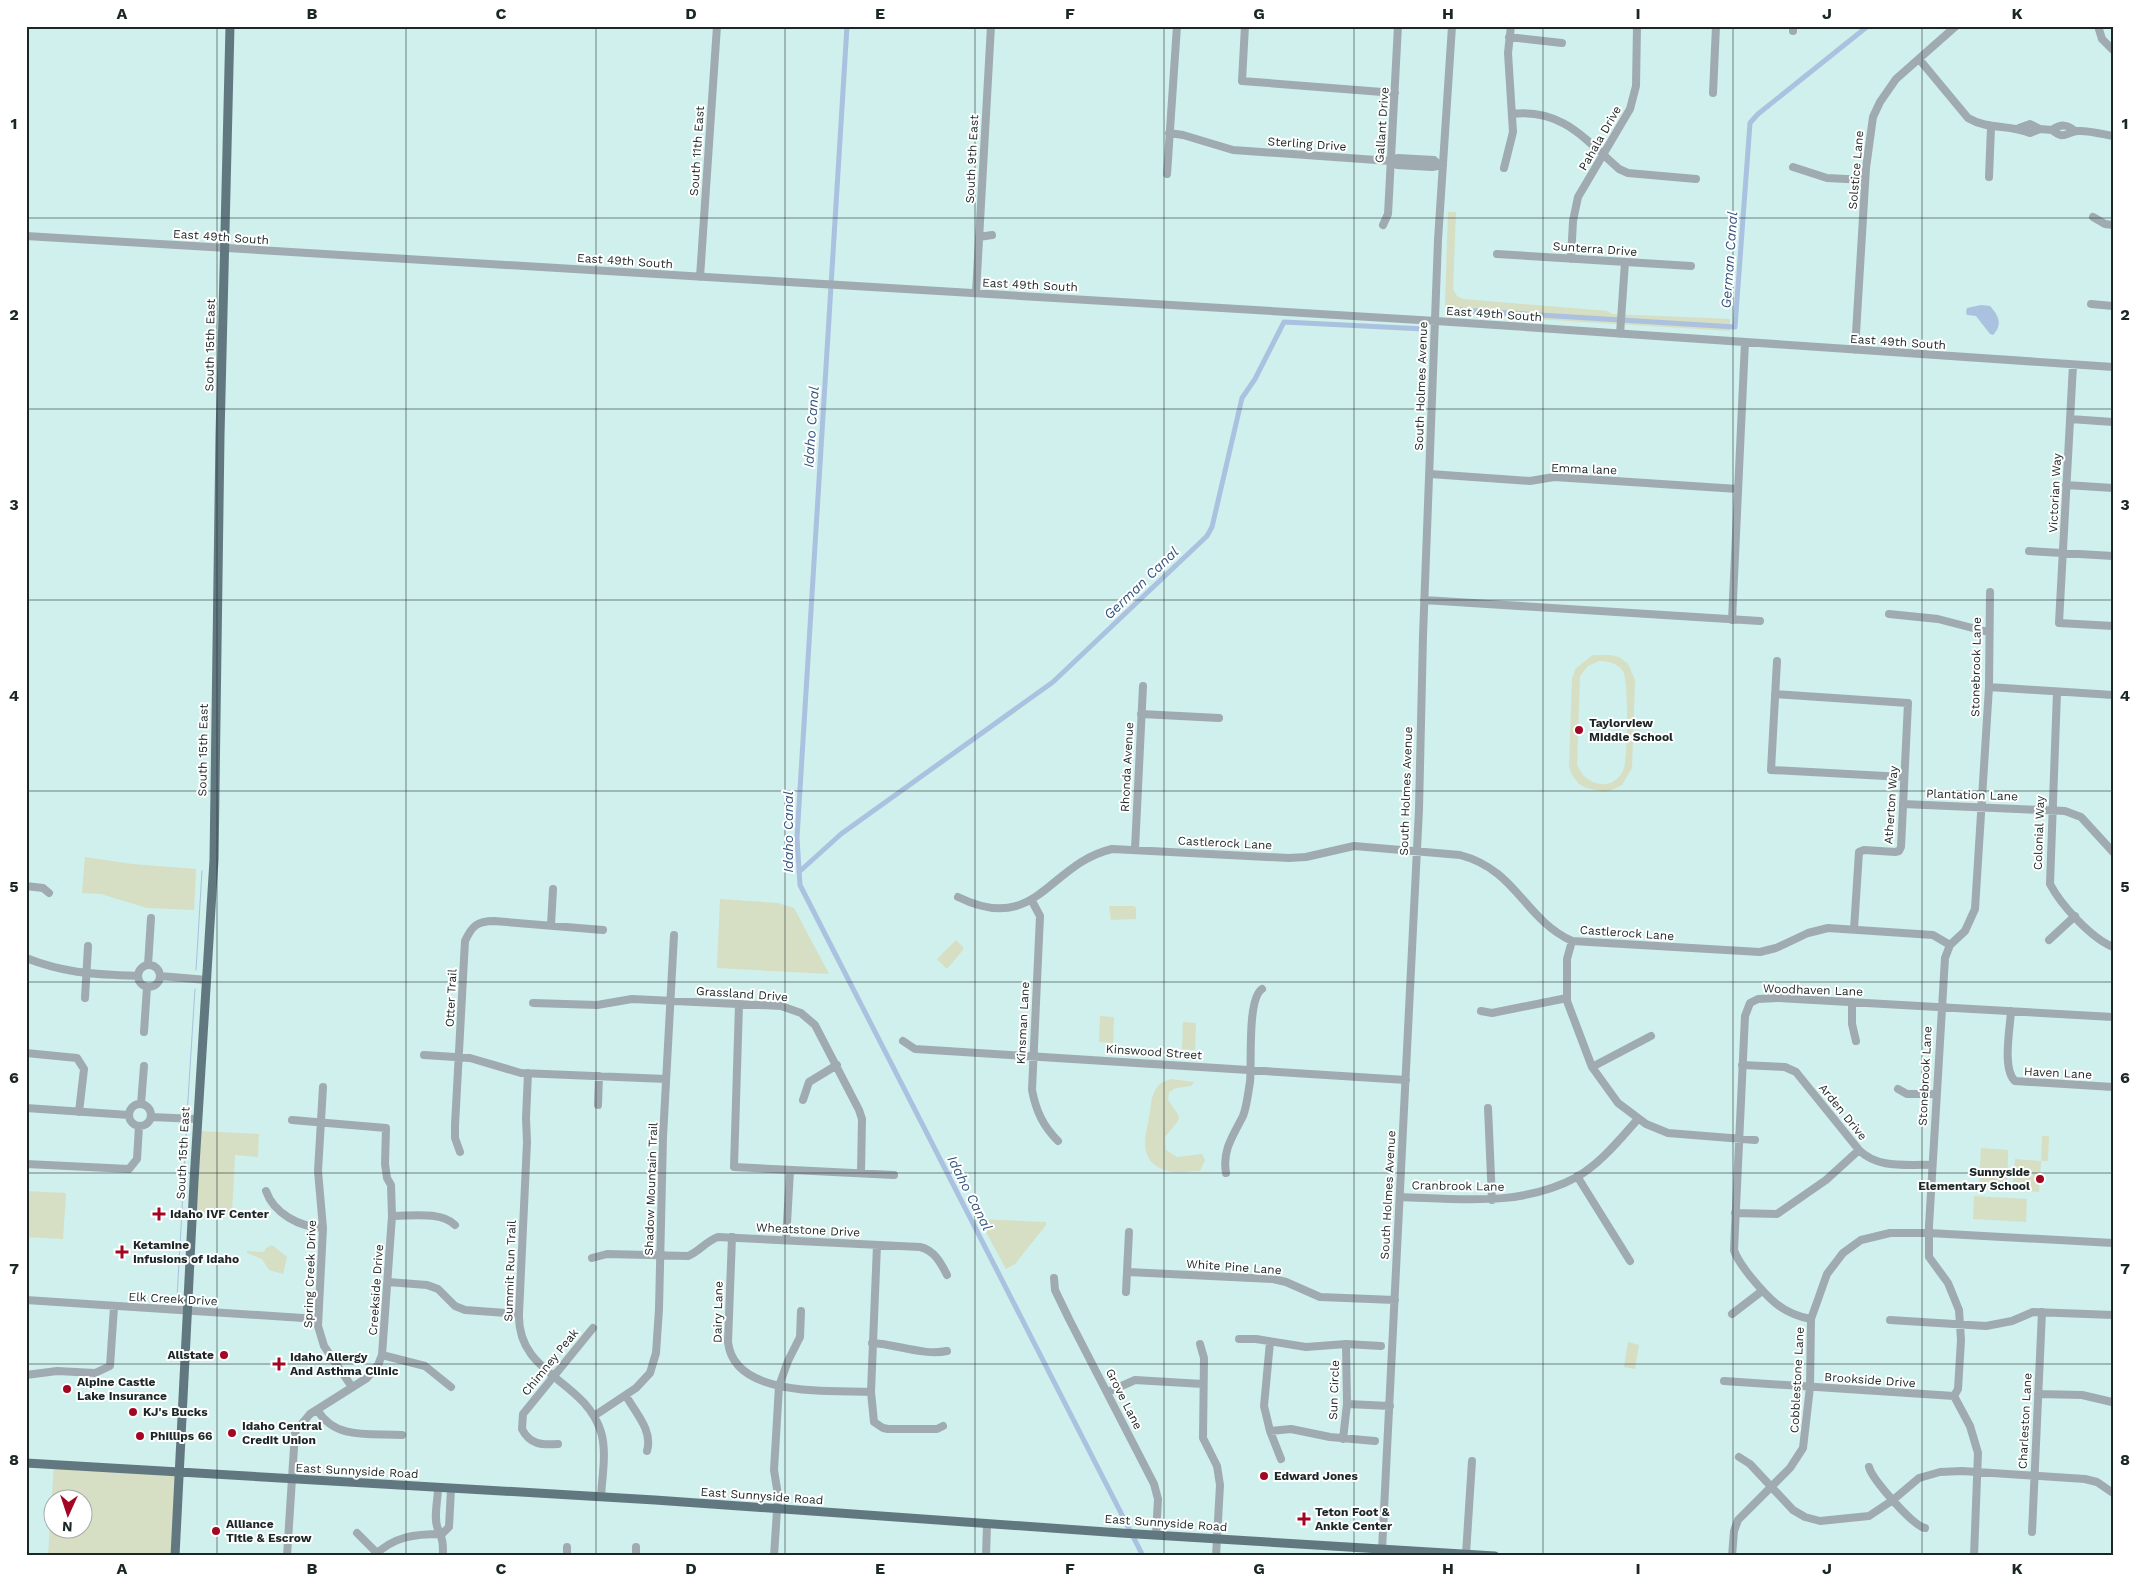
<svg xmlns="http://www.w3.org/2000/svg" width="2139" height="1582" font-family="'Work Sans',sans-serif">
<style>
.green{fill:#d6dec4;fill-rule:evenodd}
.water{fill:#aac1df}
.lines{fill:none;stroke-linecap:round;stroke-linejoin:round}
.stream{stroke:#aac1df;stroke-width:1}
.canal{stroke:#aac1df;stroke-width:5}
.minor{stroke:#9fabb0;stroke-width:8}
.major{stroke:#627880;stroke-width:9}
.grid{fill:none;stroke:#1b2726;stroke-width:1;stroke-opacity:0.55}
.poi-dot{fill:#a30622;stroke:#fff;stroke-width:2}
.labels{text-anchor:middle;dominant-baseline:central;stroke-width:4;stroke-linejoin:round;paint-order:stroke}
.street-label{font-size:12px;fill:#1b2726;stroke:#fff}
.poi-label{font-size:12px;font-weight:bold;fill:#1b2726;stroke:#fff;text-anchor:start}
.water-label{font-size:14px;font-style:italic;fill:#33557e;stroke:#fff}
.neatline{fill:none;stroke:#1b2726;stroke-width:2}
.grid-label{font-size:16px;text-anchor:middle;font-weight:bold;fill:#1b2726}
</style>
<rect width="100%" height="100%" fill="#cff0ec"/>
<!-- green -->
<path class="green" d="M 1448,212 L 1456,212 L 1453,289 L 1457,296 L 1463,299 L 1608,311 L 1612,314 L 1730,319 L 1730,331 L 1456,314 L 1445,306 Z
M 1593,655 L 1610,655 L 1619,657 L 1628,664 L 1635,680 L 1632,768 L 1622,785 L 1614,789 L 1605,792 L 1586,788 L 1579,784 L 1572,775 L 1569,766 L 1572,679 L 1576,668 ZM 1599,661 C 1608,661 1617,663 1623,671 C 1629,680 1628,761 1623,771 C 1611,794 1582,784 1577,763 L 1580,676 L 1588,666 Z
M 85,857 L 132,864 L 196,869 L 194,910 L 147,908 L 101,894 L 82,893 Z
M 720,899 L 778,903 L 794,908 L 829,974 L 717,968 Z
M 1109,906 L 1134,906 L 1136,908 L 1136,919 L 1111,920 Z
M 956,940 L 963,947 L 963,950 L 947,969 L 937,959 Z
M 1100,1016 L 1114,1017 L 1113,1043 L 1099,1042 Z
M 1183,1022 L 1196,1023 L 1195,1050 L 1182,1049 Z
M 1171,1079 L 1194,1082 L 1191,1086 L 1176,1088 L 1169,1092 L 1168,1100 L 1179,1116 L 1178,1121 L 1165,1137 L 1166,1150 L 1177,1157 L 1202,1154 L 1205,1160 L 1200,1171 C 1186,1171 1175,1175 1162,1169 C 1136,1158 1147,1132 1150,1112 C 1151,1103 1152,1093 1158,1086 C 1161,1082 1166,1081 1171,1079 Z
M 197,1131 L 259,1134 L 258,1157 L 235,1155 L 232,1214 L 192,1212 Z
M 2042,1136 L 2049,1136 L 2048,1161 L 2041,1161 L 2039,1192 L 2012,1190 L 2015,1159 L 2041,1161 Z
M 1981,1148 L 2008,1150 L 2007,1190 L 1979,1188 Z
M 26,1191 L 66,1193 L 63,1239 L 26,1237 Z
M 1974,1196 L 2027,1199 L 2026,1222 L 1973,1219 Z
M 979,1219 L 1046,1222 L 1046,1225 L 1015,1264 L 1006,1269 Z
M 272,1245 L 287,1257 L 283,1274 L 269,1270 L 262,1259 L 247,1253 L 247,1251 L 264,1252 L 266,1248 Z
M 1628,1342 L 1639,1345 L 1635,1369 L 1624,1367 Z
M 54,1464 L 179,1472 L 175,1556 L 48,1556 ZM 52,1500 L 82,1500 L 82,1530 L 52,1530 Z"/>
<!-- water -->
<path class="water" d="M 1981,305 L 1990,306 C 1999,316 2003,325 1993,335 L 1990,334 L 1976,316 L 1967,315 L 1966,312 L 1967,308 Z"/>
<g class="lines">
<!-- stream -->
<path class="stream" d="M 196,970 L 202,871
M 187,1115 L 195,989
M 177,1298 L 187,1121"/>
<!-- canal -->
<path class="canal" d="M 847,26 L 797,838 L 800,885 L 1143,1556
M 1452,314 L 1461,310 L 1735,327 L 1750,123 L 1758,114 L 1868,26
M 799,872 L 841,834 L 1053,682 L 1207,536 L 1212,527 L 1242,398 L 1255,379 L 1284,322 L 1424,329"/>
<!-- minor -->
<path class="minor" d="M 1245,26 L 1242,81 L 1395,93
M 2098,26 L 2102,39 L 2113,50
M 1793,31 L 1793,26
M 1509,37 L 1562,43
M 1919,59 L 1968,118 C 1988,130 2009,124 2030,133 L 2040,129 L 2052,130
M 1713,93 L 1716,26
M 1512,114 C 1561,108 1585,139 1619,169 L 1628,173 L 1696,179
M 2019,128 L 2030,124 L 2040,129
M 2052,130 C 2064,140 2065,133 2077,131 C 2088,130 2102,134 2113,136
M 2052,130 C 2061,124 2067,124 2075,131
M 1169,133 L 1183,135 L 1233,150 L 1391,161 L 1397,165 L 1432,167 L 1443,165
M 1391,161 L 1398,158 L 1434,160 L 1438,164
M 1793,167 L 1827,178 L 1865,180
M 1504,168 L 1513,132 L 1508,53 L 1511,26
M 1167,174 L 1177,26
M 1989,177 L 1991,127
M 2093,217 L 2105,224 L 2113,225
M 1383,225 L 1388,214 L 1398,26
M 26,236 L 1436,321 L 2113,367
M 979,237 L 992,235
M 1497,254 L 1691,266
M 1571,259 L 1573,221 L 1578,197 L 1630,109 L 1636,86 L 1637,26
M 700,277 L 717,26
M 976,293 L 991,26
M 2091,304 L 2113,306
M 1620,334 L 1625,262
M 1855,350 L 1866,168 L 1873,117 L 1880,102 L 1896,79 L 1956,26
M 2073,365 L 2059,623 L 2113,626
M 2070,419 L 2113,422
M 1430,474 L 1530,481 L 1554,477 L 1738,489
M 2066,485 L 2113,488
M 2029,551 L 2113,556
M 1424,600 L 1760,621
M 1889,614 L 1938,619 L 1988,632
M 1732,620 L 1745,342
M 1777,661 L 1771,770 L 1904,777
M 1989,687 L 2113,695
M 2057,692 L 2050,884 C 2061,905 2091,938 2113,947
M 1775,694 L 1908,703 L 1901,847 L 1899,851 L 1895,852 L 1864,850 L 1859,852 L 1854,929
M 1141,714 L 1219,718
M 1903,804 L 2065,811 L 2081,817 L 2113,852
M 1135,849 L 1143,686
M 26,886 L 43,888 L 49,893
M 958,897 C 1037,936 1048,864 1112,849 L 1289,858 L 1306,857 L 1354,846 L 1460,855 C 1517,870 1524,919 1572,941 L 1760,952 L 1776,948 L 1808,933 L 1828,928 L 1933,935 L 1950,945
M 1032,901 L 1040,916 L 1032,1090 C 1036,1111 1043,1126 1058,1141
M 551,925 L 553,889
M 2049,940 L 2075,916
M 1572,941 L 1567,959 L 1567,1001 L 1592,1067 L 1618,1103 L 1646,1124 L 1668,1133 L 1755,1140
M 26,958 C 67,974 95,974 138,976
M138 976a11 11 0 1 1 22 0a11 11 0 1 1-22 0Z
M 148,965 L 151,918
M 160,976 L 207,980
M 85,998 L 88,946
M 1852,1002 L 1852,1024 L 1856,1041
M 533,1003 L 597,1005 L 632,999 L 781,1006 L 801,1013 L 815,1025 L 859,1110 L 862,1119 L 861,1173
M 739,1004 L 734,1167 L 894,1175
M 1481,1011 L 1492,1013 L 1567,998
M 2011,1011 C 2010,1029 2002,1069 2015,1081 L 2113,1087
M 144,1032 L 147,987
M 903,1041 L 915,1049 L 1406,1080
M 26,1053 L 77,1058 L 84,1069 L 79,1112
M 424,1055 L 470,1058 L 521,1073 L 666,1079
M 1742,1065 L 1785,1067 L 1796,1072 L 1859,1150 C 1878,1169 1906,1164 1932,1165
M 1592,1067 L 1651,1036
M 528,1073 L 526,1118 L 527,1142 L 519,1314 C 517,1375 585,1379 601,1432 C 607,1452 602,1477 601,1497
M 323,1087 L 318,1171 L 323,1228 L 318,1326 L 324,1346 L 352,1387
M 1898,1089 L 1907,1094 L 1935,1094
M 803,1100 L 809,1082 L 837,1065
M 141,1104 L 144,1066
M129 1115a11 11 0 1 1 22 0a11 11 0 1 1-22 0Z
M 598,1105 L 599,1076
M 26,1108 L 129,1115
M 1488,1108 L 1492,1200
M 151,1117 L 197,1119
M 460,1152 L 455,1138 L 455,1125 L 465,941 C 472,926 477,921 494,921 L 603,930
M 26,1164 L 129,1169 L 137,1159 L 139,1126
M 1226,1173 C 1222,1150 1233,1136 1243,1116 C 1247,1106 1248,1093 1250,1082 C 1252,1063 1247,999 1262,989
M 1577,1176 L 1630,1261
M 266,1191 C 274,1214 300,1227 323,1228
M 1400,1197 C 1461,1199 1521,1207 1577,1177 C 1601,1163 1620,1139 1638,1119
M 1735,1213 L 1777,1214 L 1826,1180 L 1859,1150
M 392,1216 C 411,1216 441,1211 455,1225
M 732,1237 L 728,1342 C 734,1398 830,1390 871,1392
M 786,1240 L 790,1171
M 877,1245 L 871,1392 L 874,1422 L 883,1428 L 888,1429 L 937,1429 L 943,1426
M 592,1258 L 607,1254 L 688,1256 C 699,1252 706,1241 718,1237 L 920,1247 C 934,1250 941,1263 947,1275
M 1128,1272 L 1273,1279 L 1286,1282 L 1320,1297 L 1395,1300
M 1054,1278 L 1055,1290 L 1069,1319 L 1154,1484 L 1158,1499 L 1156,1535
M 388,1282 L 427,1285 L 438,1289 L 455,1306 L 465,1310 L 519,1314
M 1126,1292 L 1129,1232
M 26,1300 L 318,1319
M 1732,1314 L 1762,1291
M 1811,1319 C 1782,1314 1768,1298 1750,1276 C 1744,1268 1737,1260 1734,1250 L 1745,1016 L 1750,1003 L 1758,999 L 1778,998 L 2113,1017
M 1890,1320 L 1986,1326 L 2012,1321 L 2033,1312 L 2113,1315
M 1239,1339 L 1256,1339 L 1306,1347 L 1346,1344 L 1381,1346
M 1270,1342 L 1264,1406 L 1270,1431 L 1281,1459
M 872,1343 C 896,1344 924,1356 947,1351
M 1200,1344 L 1204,1358 L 1203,1438 L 1217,1466 L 1220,1485 L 1216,1556
M 382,1355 L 425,1366 L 451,1387
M 26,1375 L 57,1371 L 95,1373 L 110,1366 L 114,1307
M 1724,1381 L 1954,1396
M 1108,1392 L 1135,1380 L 1203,1384
M 2038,1394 L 2082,1395 L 2112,1402
M 626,1396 C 636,1413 653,1431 647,1451
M 1954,1396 L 1958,1389 L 1961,1340 L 1959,1310 L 1948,1283 L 1929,1257 L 1929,1226 L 1945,958 L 1950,945 L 1965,931 L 1975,909 L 1989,687 L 1990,592
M 1954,1396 L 1970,1426 L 1978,1453 L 1974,1556
M 1347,1404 L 1390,1406
M 318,1411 C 336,1440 370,1433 402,1435
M 594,1416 L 636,1388 L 650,1373 L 656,1353 L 659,1309 L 663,1137 L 674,935
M 1270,1431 L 1291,1429 L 1330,1437 L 1375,1441
M 1343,1439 L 1347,1404 L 1346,1344
M 558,1444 C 542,1445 530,1445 522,1429 L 523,1414 L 593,1328
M 1739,1457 L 1750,1464 L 1793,1510 L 1805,1517 L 1820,1521 L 1869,1516 L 1893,1500 L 1919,1478 L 1940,1472 L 1962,1471 L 2085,1479 L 2097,1482 L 2113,1493
M 1869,1467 C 1872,1479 1913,1526 1925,1528
M 438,1488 C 438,1500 433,1518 438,1529 C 443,1540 443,1543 443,1556
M 2032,1532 L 2042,1312
M 357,1533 L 377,1553
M 442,1534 L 449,1527 L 451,1489
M 636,1547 L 636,1556
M 1382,1550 L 1419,809 L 1423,636 L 1438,240 L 1452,26
M 1466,1554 L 1472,1461
M 287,1556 L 295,1432 L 310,1414 L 367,1378 L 378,1365 L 382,1355 L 392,1216 L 391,1185 L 387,1178 L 385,1164 L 386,1128 L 292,1120
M 374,1556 C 394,1536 415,1534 442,1534
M 567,1556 L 567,1547
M 774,1556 L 778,1495 L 774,1470 L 779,1386 L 788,1361 L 800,1337 L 801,1311
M 986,1556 L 987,1524
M 1732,1556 L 1734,1531 L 1738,1520 L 1790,1468 L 1803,1448 L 1810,1387 L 1811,1319 L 1827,1274 L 1843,1253 L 1861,1240 L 1890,1233 L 1929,1233 L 2113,1243"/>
<!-- major -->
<path class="major" d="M 26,1463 L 655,1500 L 1121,1533 L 1495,1556
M 175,1556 L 194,1181 L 214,860 L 220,436 L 230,26"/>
</g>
<!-- grid -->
<path class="grid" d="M 217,26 L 217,1556M 406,26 L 406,1556M 596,26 L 596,1556M 785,26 L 785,1556M 975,26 L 975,1556M 1164,26 L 1164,1556M 1354,26 L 1354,1556M 1543,26 L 1543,1556M 1733,26 L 1733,1556M 1922,26 L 1922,1556M 26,218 L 2113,218M 26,409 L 2113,409M 26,600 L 2113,600M 26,791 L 2113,791M 26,982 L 2113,982M 26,1173 L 2113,1173M 26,1364 L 2113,1364"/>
<!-- markers -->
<g class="poi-dot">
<circle cx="1579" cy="730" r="5"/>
<circle cx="2040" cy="1179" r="5"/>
<path d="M156.5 1206.5h5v5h5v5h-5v5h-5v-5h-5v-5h5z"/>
<path d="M119.5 1244.5h5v5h5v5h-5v5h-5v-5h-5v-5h5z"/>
<circle cx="224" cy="1355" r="5"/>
<path d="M276.5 1356.5h5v5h5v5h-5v5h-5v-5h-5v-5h5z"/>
<circle cx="67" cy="1389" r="5"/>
<circle cx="133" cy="1412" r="5"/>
<circle cx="232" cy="1433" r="5"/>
<circle cx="140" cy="1436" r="5"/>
<circle cx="1264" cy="1476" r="5"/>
<path d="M1301.5 1511.5h5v5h5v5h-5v5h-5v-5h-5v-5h5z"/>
<circle cx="216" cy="1531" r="5"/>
</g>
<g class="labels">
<!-- street labels -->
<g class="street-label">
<text transform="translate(1382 125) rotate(-86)">Gallant Drive</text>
<text transform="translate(1600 138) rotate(-60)">Pahala Drive</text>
<text transform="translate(1307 144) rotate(4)">Sterling Drive</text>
<text transform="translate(697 151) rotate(-86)">South 11th East</text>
<text transform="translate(972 159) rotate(-87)">South 9th East</text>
<text transform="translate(1856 170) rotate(-85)">Solstice Lane</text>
<text transform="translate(221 237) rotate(4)">East 49th South</text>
<text transform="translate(1595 249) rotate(4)">Sunterra Drive</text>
<text transform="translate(625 261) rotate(4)">East 49th South</text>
<text transform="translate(1030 285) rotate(3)">East 49th South</text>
<text transform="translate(1494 314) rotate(4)">East 49th South</text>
<text transform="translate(1898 342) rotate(4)">East 49th South</text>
<text transform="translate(210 345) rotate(-89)">South 15th East</text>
<text transform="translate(1421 386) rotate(-88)">South Holmes Avenue</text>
<text transform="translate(1584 469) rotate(2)">Emma lane</text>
<text transform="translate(2055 493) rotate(-87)">Victorian Way</text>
<text transform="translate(1976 667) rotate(-89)">Stonebrook Lane</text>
<text transform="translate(203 750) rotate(-89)">South 15th East</text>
<text transform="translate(1127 767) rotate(-87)">Rhonda Avenue</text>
<text transform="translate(1406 791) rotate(-88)">South Holmes Avenue</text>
<text transform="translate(1972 795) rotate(2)">Plantation Lane</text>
<text transform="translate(1891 805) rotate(-86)">Atherton Way</text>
<text transform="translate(2039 833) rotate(-88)">Colonial Way</text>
<text transform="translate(1225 843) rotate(3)">Castlerock Lane</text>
<text transform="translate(1627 933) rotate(4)">Castlerock Lane</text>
<text transform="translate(1813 990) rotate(2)">Woodhaven Lane</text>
<text transform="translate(742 994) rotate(4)">Grassland Drive</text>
<text transform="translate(451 998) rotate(-87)">Otter Trail</text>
<text transform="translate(1023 1023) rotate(-87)">Kinsman Lane</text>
<text transform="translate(1154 1052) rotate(4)">Kinswood Street</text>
<text transform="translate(2058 1073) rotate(3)">Haven Lane</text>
<text transform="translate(1925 1076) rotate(-87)">Stonebrook Lane</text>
<text transform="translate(1843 1112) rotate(51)">Arden Drive</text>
<text transform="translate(183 1153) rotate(-87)">South 15th East</text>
<text transform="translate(1458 1186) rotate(1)">Cranbrook Lane</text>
<text transform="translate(651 1189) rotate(-88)">Shadow Mountain Trail</text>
<text transform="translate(1388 1195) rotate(-87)">South Holmes Avenue</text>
<text transform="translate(808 1230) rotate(3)">Wheatstone Drive</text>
<text transform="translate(1234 1267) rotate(4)">White Pine Lane</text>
<text transform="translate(510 1271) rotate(-88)">Summit Run Trail</text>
<text transform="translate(310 1274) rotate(-88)">Spring Creek Drive</text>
<text transform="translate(376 1290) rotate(-86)">Creekside Drive</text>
<text transform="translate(173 1299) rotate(3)">Elk Creek Drive</text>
<text transform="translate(718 1312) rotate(-89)">Dairy Lane</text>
<text transform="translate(550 1362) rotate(-51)">Chimney Peak</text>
<text transform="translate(1797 1380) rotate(-87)">Cobblestone Lane</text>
<text transform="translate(1870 1380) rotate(4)">Brookside Drive</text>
<text transform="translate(1334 1390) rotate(-88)">Sun Circle</text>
<text transform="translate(1124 1399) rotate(63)">Grove Lane</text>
<text transform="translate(2025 1421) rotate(-87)">Charleston Lane</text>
<text transform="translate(357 1471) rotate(3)">East Sunnyside Road</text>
<text transform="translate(762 1496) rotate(4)">East Sunnyside Road</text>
<text transform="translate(1166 1523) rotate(4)">East Sunnyside Road</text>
</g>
<!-- poi labels -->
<g class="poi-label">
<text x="1589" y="723">Taylorview<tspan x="1589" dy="14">Middle School</tspan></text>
<text x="2030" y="1172" text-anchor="end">Sunnyside<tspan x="2030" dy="14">Elementary School</tspan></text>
<text x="170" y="1214">Idaho IVF Center</text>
<text x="133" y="1245">Ketamine<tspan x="133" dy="14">Infusions of Idaho</tspan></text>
<text x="214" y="1355" text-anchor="end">Allstate</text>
<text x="290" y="1357">Idaho Allergy<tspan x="290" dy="14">And Asthma Clinic</tspan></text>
<text x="77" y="1382">Alpine Castle<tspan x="77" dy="14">Lake Insurance</tspan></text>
<text x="143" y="1412">KJ's Bucks</text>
<text x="242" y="1426">Idaho Central<tspan x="242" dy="14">Credit Union</tspan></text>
<text x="150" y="1436">Phillips 66</text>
<text x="1274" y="1476">Edward Jones</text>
<text x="1315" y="1512">Teton Foot &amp;<tspan x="1315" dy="14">Ankle Center</tspan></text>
<text x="226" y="1524">Alliance<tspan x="226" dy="14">Title &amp; Escrow</tspan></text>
</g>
<!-- water labels -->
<g class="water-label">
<text transform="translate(1729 260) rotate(-86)">German Canal</text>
<text transform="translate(811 427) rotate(-86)">Idaho Canal</text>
<text transform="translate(1141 583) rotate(-44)">German Canal</text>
<text transform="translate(788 832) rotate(-90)">Idaho Canal</text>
<text transform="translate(970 1193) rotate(63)">Idaho Canal</text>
</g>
</g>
<!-- border -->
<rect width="2139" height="1582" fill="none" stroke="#ffffff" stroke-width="55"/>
<!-- north arrow -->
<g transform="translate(68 1514) rotate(183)"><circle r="24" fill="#ffffff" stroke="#a4a9a8"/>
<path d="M0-4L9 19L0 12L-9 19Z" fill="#a30622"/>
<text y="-8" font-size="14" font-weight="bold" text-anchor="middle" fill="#1b2726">N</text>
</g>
<rect x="28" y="28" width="2084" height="1526" class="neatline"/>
<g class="grid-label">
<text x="122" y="19">A</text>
<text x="312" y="19">B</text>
<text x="501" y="19">C</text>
<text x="691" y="19">D</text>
<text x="880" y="19">E</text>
<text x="1070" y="19">F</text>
<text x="1259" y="19">G</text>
<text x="1448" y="19">H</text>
<text x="1638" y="19">I</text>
<text x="1827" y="19">J</text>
<text x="2017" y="19">K</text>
<text x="14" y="129">1</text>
<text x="2125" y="129">1</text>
<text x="14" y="320">2</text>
<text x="2125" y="320">2</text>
<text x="14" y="510">3</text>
<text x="2125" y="510">3</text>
<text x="14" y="701">4</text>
<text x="2125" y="701">4</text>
<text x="14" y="892">5</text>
<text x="2125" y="892">5</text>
<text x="14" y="1083">6</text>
<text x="2125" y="1083">6</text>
<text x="14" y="1274">7</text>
<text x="2125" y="1274">7</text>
<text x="14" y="1465">8</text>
<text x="2125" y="1465">8</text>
<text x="122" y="1574">A</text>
<text x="312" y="1574">B</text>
<text x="501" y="1574">C</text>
<text x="691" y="1574">D</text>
<text x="880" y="1574">E</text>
<text x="1070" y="1574">F</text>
<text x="1259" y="1574">G</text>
<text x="1448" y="1574">H</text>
<text x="1638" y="1574">I</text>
<text x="1827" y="1574">J</text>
<text x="2017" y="1574">K</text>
</g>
</svg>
